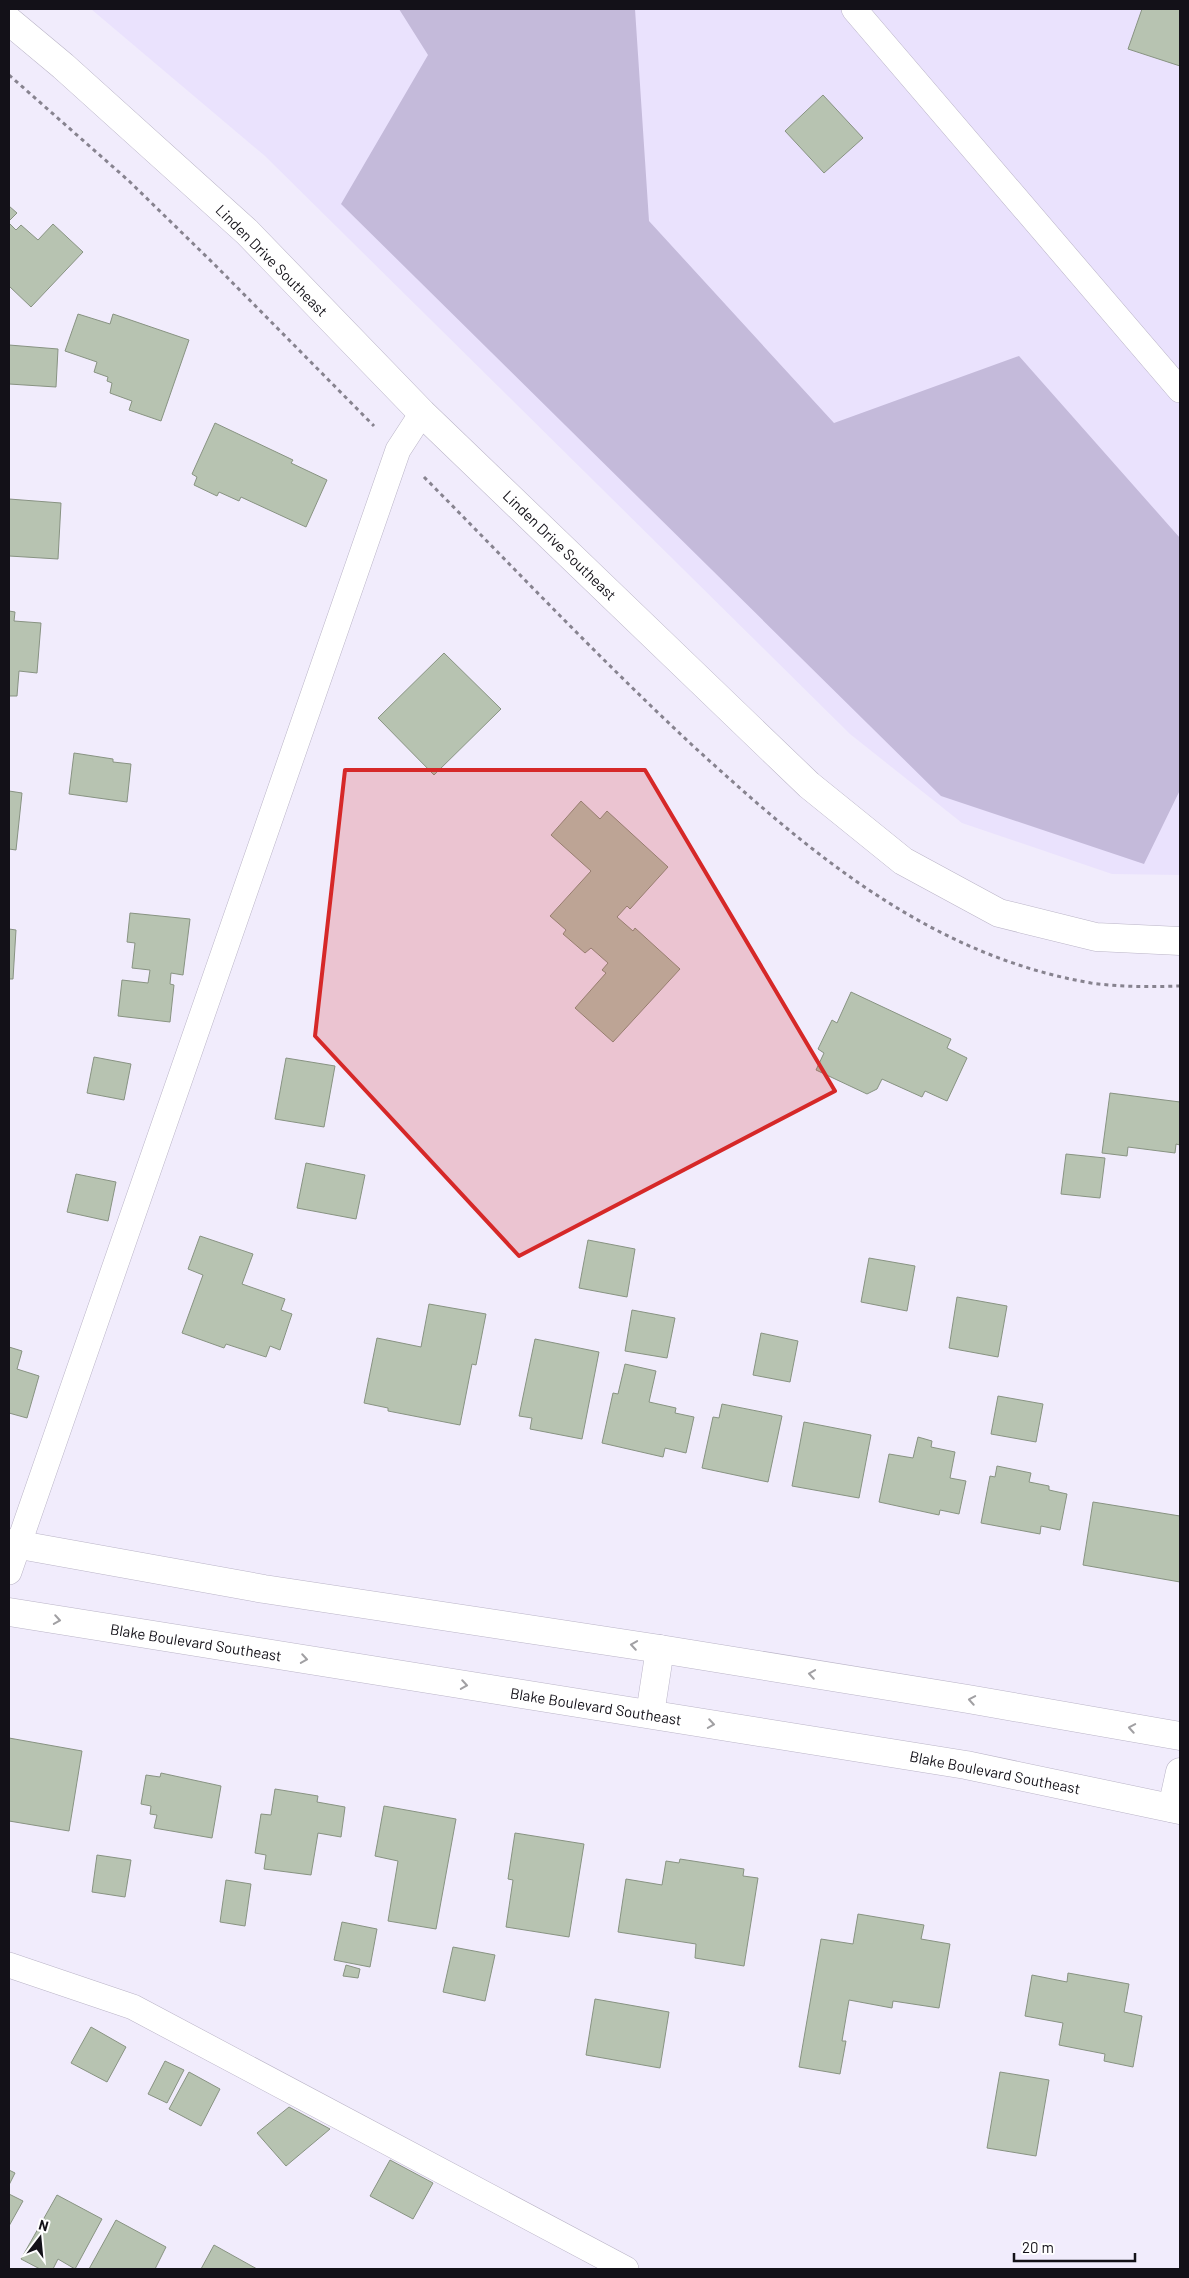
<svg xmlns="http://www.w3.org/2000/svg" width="1189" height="2278" font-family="Barlow,sans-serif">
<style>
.built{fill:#eae2fd}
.green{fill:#c4bada}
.building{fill:#b7c3b1;stroke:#889382}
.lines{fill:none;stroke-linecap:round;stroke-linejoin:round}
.lane-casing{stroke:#bab4c7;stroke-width:26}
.street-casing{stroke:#bab4c7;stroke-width:29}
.secondary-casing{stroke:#bab4c7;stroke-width:29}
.path{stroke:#87838f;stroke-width:3;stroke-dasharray:4 4;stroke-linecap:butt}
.lane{stroke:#fff;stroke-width:25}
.street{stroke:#fff;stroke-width:28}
.secondary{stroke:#fff;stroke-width:28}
.oneway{stroke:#a1a0a3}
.marked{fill:#d62828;fill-opacity:0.2;stroke:#d62828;stroke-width:4;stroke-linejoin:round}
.labels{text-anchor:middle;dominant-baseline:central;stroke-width:4;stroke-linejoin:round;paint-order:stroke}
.street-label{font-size:15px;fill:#131118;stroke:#fff}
</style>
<rect width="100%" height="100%" fill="#f1ecfc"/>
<!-- built -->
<path class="built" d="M 91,9 L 1180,9 L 1180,875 L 1112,874 L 962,823 L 850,734 L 265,156 Z"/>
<!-- green -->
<path class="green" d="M 399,9 L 635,9 L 649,221 L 834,423 L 1019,356 L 1180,538 L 1180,790 L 1144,864 L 941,796 L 341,204 L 428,55 Z"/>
<!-- building -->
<path class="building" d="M 1142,9 L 1180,9 L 1180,66 L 1128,49 Z
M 823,95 L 863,138 L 824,173 L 785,131 Z
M 9,206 L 17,213 L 9,221 Z
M 9,223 L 16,230 L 21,225 L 38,240 L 53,224 L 83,252 L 31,307 L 9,286 Z
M 78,314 L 110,324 L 113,314 L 189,340 L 161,421 L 129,410 L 132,401 L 110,393 L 112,383 L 107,381 L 108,377 L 94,372 L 97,362 L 65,351 Z
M 9,345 L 58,349 L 56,387 L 9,384 Z
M 215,423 L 293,460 L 291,463 L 327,480 L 306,527 L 241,497 L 239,501 L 219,492 L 217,496 L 194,485 L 197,477 L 192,474 Z
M 9,499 L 61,503 L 58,559 L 9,556 Z
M 9,611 L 15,612 L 14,621 L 41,623 L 37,673 L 19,671 L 17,696 L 9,696 Z
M 444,653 L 501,709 L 434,775 L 378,718 Z
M 74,753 L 113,759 L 113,762 L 131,764 L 127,802 L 69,794 Z
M 9,791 L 22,793 L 16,850 L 9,849 Z
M 581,801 L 600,819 L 607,811 L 668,867 L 630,909 L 627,906 L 617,917 L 633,931 L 635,928 L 680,969 L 613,1042 L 575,1008 L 606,973 L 602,970 L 608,963 L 591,948 L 585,953 L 563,934 L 566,930 L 550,916 L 591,871 L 551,835 Z
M 130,913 L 190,919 L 183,975 L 171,973 L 170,984 L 174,985 L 170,1022 L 118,1016 L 122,980 L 148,983 L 150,970 L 132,968 L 135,943 L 127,942 Z
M 9,929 L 16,930 L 13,979 L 9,979 Z
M 851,992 L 951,1039 L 947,1048 L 967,1058 L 947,1101 L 925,1091 L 922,1097 L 882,1079 L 877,1089 L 867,1094 L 816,1070 L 824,1053 L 818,1049 L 832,1020 L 837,1023 Z
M 94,1057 L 131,1064 L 124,1100 L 87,1093 Z
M 286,1058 L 335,1066 L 324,1127 L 275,1119 Z
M 1110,1093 L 1180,1102 L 1180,1145 L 1176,1144 L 1175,1153 L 1128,1147 L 1127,1156 L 1102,1153 Z
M 1066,1154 L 1105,1158 L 1100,1198 L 1061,1194 Z
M 306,1163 L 365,1175 L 356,1219 L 297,1208 Z
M 76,1174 L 116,1182 L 108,1221 L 67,1212 Z
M 200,1236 L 253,1254 L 242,1284 L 285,1299 L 281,1310 L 292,1314 L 280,1350 L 270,1346 L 266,1357 L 226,1344 L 224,1348 L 182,1333 L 203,1275 L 188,1269 Z
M 588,1240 L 635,1249 L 627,1297 L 579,1288 Z
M 869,1258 L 915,1266 L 907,1311 L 861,1302 Z
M 957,1297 L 1007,1306 L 998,1357 L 949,1348 Z
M 429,1304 L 486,1314 L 476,1365 L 472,1364 L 460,1425 L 388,1411 L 388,1408 L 364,1403 L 377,1338 L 421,1347 Z
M 632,1310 L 675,1318 L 667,1358 L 625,1351 Z
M 761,1333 L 798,1341 L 790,1382 L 753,1375 Z
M 535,1339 L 599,1352 L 582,1439 L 530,1429 L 532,1418 L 519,1416 Z
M 9,1347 L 22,1351 L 17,1369 L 39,1376 L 27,1418 L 9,1413 Z
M 625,1364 L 656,1371 L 649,1402 L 676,1408 L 675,1413 L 694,1417 L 686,1453 L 665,1448 L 663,1457 L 602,1443 L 613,1393 L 618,1394 Z
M 998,1396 L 1043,1404 L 1036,1442 L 991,1434 Z
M 722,1404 L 782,1416 L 768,1482 L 702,1468 L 713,1417 L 719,1418 Z
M 804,1422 L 871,1435 L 859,1498 L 792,1486 Z
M 918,1437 L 932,1441 L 931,1447 L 955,1452 L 950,1478 L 966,1481 L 959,1514 L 940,1510 L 939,1515 L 879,1502 L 889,1454 L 913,1458 Z
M 997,1466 L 1031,1473 L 1029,1482 L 1049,1486 L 1049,1490 L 1067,1494 L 1060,1530 L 1041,1526 L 1040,1534 L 981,1523 L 990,1476 L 995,1477 Z
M 1093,1502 L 1180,1516 L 1180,1582 L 1083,1565 Z
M 9,1738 L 82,1751 L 69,1831 L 9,1821 Z
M 161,1773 L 221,1786 L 212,1838 L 154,1828 L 157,1815 L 150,1814 L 151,1806 L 141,1804 L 146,1775 L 160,1777 Z
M 275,1789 L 318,1796 L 317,1802 L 345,1807 L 341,1837 L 318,1833 L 311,1875 L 264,1869 L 266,1855 L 255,1853 L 261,1814 L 271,1815 Z
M 384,1806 L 456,1819 L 436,1929 L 388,1921 L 398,1861 L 375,1856 Z
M 515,1833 L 584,1844 L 569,1937 L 506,1927 L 513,1880 L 508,1879 Z
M 97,1855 L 131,1860 L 125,1897 L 92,1892 Z
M 680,1859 L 744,1869 L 743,1876 L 758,1878 L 744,1966 L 695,1958 L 696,1944 L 618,1932 L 626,1879 L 662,1885 L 666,1861 L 679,1863 Z
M 226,1880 L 251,1884 L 245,1926 L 220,1922 Z
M 858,1914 L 924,1925 L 921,1939 L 950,1944 L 939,2008 L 893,2001 L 892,2008 L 849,2000 L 842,2041 L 846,2041 L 840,2074 L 799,2067 L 821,1939 L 853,1944 Z
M 342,1922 L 377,1929 L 370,1967 L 334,1960 Z
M 453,1947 L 495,1955 L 485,2001 L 443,1992 Z
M 346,1965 L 360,1969 L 358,1978 L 343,1976 Z
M 1068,1973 L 1129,1984 L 1124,2012 L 1142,2016 L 1133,2067 L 1104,2061 L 1105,2054 L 1059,2045 L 1063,2023 L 1025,2016 L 1032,1975 L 1067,1982 Z
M 595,1999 L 669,2012 L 660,2068 L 586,2055 Z
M 91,2027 L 126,2047 L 107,2082 L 71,2063 Z
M 165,2061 L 184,2070 L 167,2103 L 148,2094 Z
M 189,2072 L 220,2089 L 201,2126 L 169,2109 Z
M 1000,2072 L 1049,2080 L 1036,2156 L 987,2148 Z
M 289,2107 L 330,2129 L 286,2166 L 257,2133 Z
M 390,2160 L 433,2183 L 413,2219 L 370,2196 Z
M 9,2170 L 15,2173 L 9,2185 Z
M 9,2194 L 23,2201 L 9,2226 Z
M 57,2195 L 102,2219 L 75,2269 L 58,2259 L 53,2269 L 40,2269 L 21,2259 Z
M 116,2220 L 166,2247 L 155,2269 L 89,2269 Z
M 214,2245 L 257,2269 L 201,2269 Z"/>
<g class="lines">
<!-- lane casing -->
<g class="lane-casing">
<path id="lane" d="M 854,9 L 1180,390
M 9,1572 L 398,450 L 422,413
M 9,1965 L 133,2007 L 626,2269"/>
</g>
<!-- street casing -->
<g class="street-casing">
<path id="street" d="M 650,1714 L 660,1649
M 1172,1808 L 1180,1772"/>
</g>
<!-- secondary casing -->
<g class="secondary-casing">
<path id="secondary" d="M 9,21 L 63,66 L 247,232 L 422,413 L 809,785 L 903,861 L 999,913 L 1096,937 L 1180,941
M 9,1543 L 264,1589 L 660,1649 L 968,1699 L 1180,1736
M 9,1612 L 966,1765 L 1180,1810"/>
</g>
<!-- path -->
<path class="path" d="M 9,75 L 129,181 L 215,265 L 374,426
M 424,477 C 512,566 599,658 691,744 C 808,851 928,955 1091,983 C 1120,987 1150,987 1180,986"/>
<!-- lane -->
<use href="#lane" class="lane"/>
<!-- street -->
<use href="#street" class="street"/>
<!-- secondary -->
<use href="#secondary" class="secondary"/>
</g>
<!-- one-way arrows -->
<defs><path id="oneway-chevron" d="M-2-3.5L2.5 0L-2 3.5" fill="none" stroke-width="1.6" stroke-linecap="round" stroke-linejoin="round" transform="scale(1.25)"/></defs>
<g class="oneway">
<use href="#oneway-chevron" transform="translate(57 1620) rotate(9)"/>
<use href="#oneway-chevron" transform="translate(634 1645) rotate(-171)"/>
<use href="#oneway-chevron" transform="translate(304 1659) rotate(9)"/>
<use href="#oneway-chevron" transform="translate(812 1674) rotate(-171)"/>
<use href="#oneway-chevron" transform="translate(464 1685) rotate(9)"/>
<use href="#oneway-chevron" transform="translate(972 1700) rotate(-170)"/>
<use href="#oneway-chevron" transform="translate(711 1724) rotate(9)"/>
<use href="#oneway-chevron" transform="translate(1132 1728) rotate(-170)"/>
</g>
<!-- marked area -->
<path class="marked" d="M 345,770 L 645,770 L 835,1091 L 519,1256 L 315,1036 Z"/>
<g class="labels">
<!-- street labels -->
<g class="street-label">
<text transform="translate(272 260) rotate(45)">Linden Drive Southeast</text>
<text transform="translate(560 545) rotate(44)">Linden Drive Southeast</text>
<text transform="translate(196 1642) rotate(9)">Blake Boulevard Southeast</text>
<text transform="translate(596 1706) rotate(9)">Blake Boulevard Southeast</text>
<text transform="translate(995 1772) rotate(11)">Blake Boulevard Southeast</text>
</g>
</g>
<!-- border -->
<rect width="1189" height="2278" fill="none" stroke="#131118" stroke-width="20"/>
<!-- north arrow -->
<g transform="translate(40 2238) rotate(16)" stroke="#ffffff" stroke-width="4" paint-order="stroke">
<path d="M0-4L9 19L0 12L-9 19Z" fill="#131118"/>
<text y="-8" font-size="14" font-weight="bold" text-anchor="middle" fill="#131118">N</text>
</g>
<!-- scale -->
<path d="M1014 2253v8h121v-8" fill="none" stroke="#131118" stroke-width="2.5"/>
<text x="1022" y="2253" font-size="15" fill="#131118" stroke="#ffffff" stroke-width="4" paint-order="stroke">20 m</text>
</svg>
